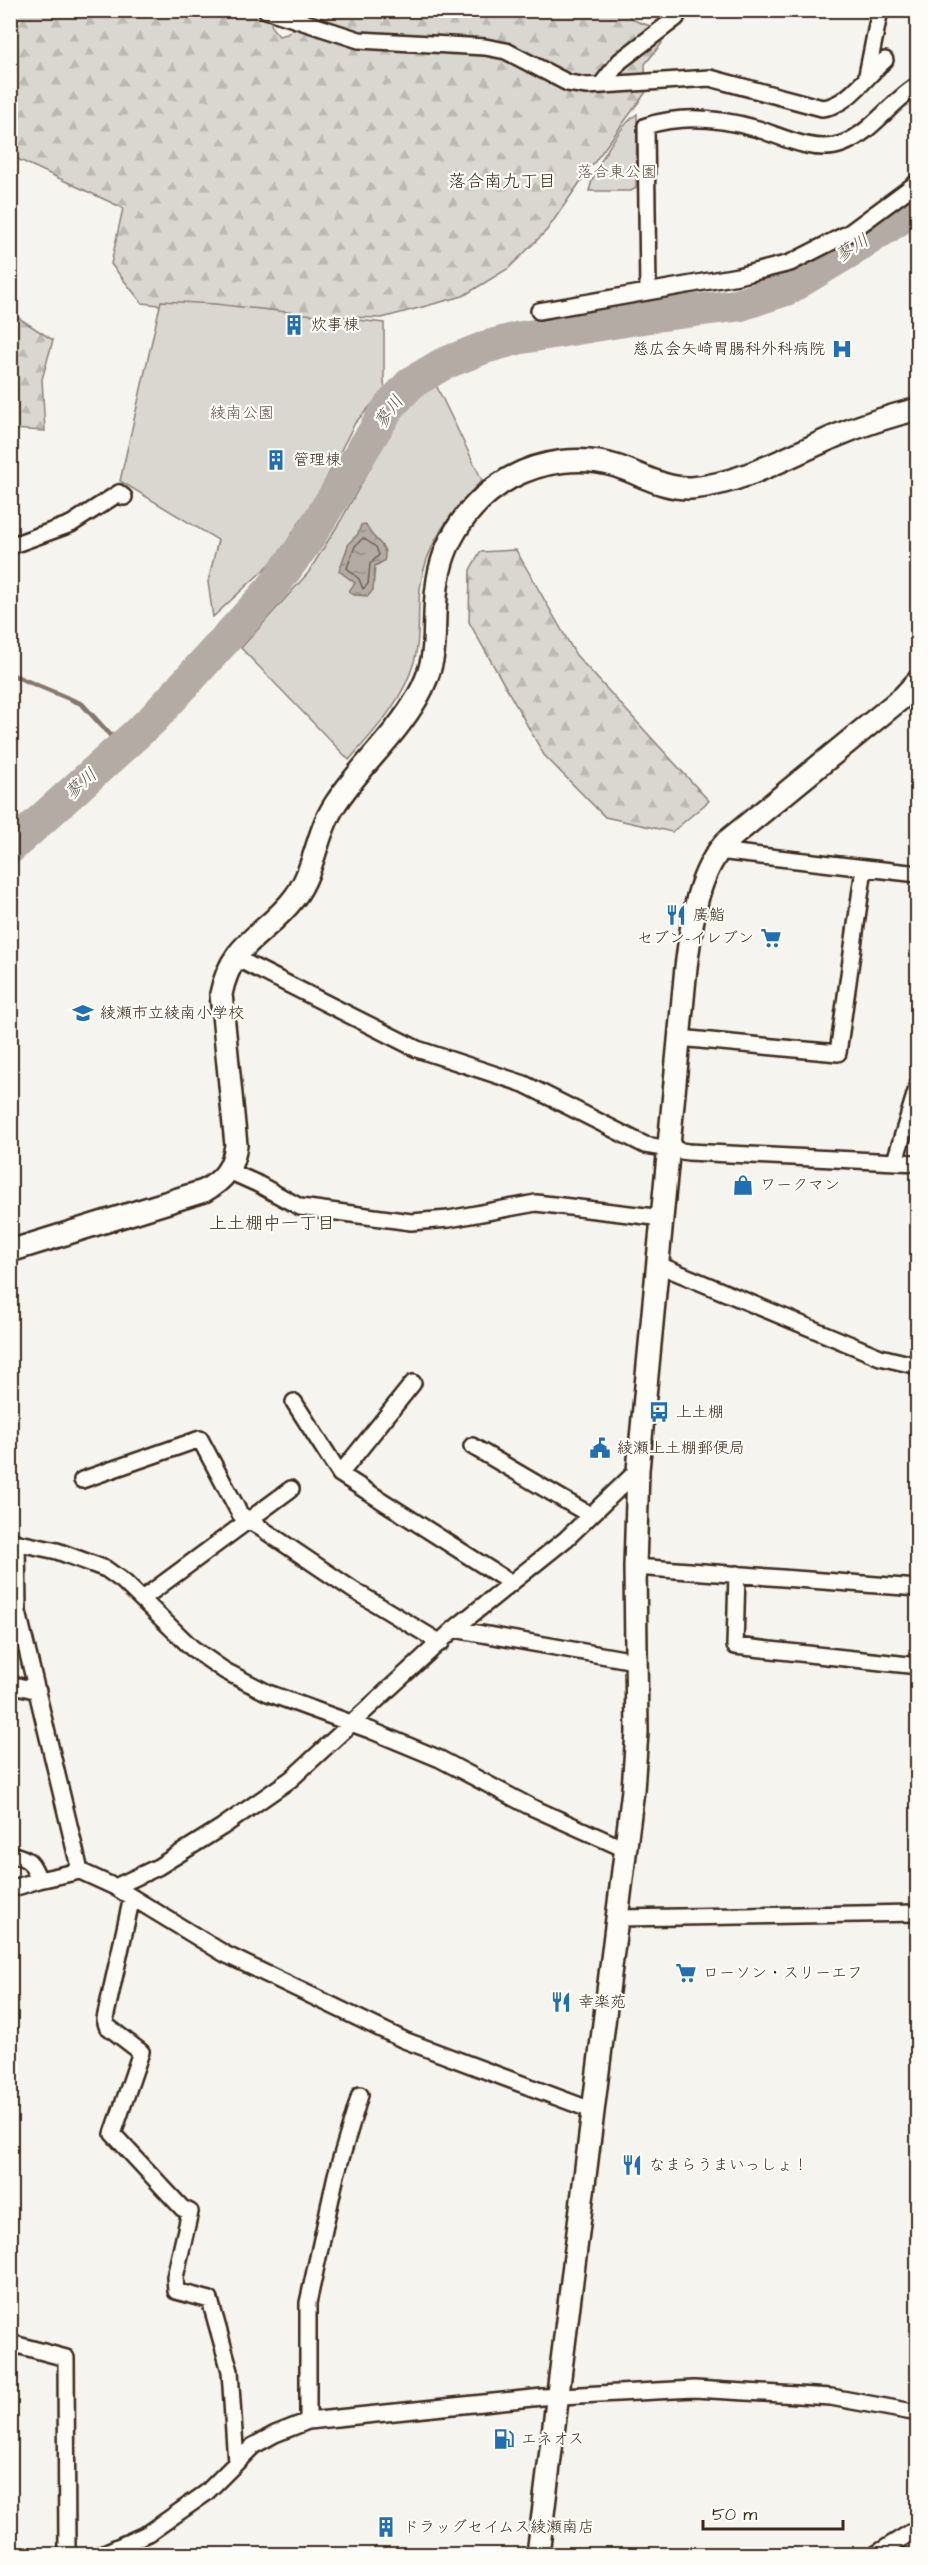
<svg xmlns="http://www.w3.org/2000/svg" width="928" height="2565" font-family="'Architects Daughter','Klee One',sans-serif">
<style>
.forest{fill:url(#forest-firs);stroke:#8a8077;stroke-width:1.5}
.park{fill:#dad6d0;stroke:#8a8077;stroke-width:1.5}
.water{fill:url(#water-ripples);stroke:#84786e;stroke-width:1.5}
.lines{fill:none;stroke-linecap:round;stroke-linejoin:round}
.shore{stroke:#6b5e54;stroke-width:1.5}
.stream{stroke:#84786e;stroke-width:5}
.river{stroke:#b4aca4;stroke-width:33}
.street-casing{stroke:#3b2a1e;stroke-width:20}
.secondary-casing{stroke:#3b2a1e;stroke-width:26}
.street{stroke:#fdfcf7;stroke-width:15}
.secondary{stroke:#fdfcf7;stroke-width:21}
.labels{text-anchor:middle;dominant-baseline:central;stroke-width:4.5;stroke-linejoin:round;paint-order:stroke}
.park-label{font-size:16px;fill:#63554a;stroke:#fdfcf7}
.poi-label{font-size:16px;fill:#3b2a1e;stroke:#fdfcf7;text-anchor:start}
.neighbourhood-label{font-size:18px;fill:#3b2a1e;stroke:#fdfcf7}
.water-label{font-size:18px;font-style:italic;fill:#65584d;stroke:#fdfcf7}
</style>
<defs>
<pattern id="forest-firs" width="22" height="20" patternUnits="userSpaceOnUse" patternTransform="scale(1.5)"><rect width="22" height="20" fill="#dad6d0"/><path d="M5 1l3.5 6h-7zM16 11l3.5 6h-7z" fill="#bcb8b2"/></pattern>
<pattern id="water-ripples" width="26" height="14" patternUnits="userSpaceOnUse" patternTransform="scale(1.5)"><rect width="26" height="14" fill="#b4aca4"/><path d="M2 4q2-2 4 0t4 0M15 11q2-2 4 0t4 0" fill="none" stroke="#948c85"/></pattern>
</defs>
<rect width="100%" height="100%" fill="#f5f4ee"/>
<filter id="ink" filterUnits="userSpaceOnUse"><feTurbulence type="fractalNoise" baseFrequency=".0167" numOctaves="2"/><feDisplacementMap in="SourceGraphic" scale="12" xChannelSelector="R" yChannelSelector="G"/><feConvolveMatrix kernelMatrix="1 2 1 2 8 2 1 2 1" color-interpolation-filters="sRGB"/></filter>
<g filter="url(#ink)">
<!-- forest -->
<path class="forest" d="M 10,11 L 269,11 L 272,28 L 279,36 L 287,34 L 297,25 L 325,23 L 333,11 L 629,11 L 628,15 L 636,21 L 659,29 L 662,43 L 645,64 L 646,92 L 585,175 L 547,230 L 509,268 L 463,296 L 382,318 L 227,313 L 142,303 L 111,264 L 123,208 L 11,156 Z
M 11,313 L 53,340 L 42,379 L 45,431 L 11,429 Z
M 516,550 L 576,655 L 709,801 L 672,832 L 605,817 L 544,755 L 469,622 L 470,570 L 480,552 Z"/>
<!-- park -->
<path class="park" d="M 637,114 L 636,188 L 631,191 L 589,191 C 594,169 618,127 637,114 Z
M 161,301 L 215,304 L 384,323 L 384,384 L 386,389 L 355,423 L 323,485 L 285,545 L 270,564 L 213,617 L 208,582 L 218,540 L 120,481 Z
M 436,385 L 482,480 C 452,511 425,544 420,589 C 417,612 421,639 414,662 C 403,701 375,730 349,760 L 241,648 L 308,573 L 341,520 L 402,411 L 417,396 Z"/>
<!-- water -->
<path class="water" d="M 365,524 C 369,528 369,532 373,536 C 380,544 388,548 384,561 L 375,566 L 373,590 L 368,596 L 354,595 L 349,591 L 355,583 L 339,571 L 349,543 L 358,534 L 361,525 Z"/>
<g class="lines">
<!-- shore -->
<path class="shore" d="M 363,538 L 376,547 L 379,555 L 370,564 L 368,584 L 363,589 L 359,579 L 347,568 L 355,546 Z"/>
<!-- stream -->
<path class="stream" d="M 10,674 L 82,704 L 122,748"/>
<!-- river -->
<path class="river" d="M 10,848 L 153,719 L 272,588 L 306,542 L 389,407 L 411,383 L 443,364 L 486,347 L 519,338 L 652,316 L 739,305 L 787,289 L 855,248 L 918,207"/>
<!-- street casing -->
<g class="street-casing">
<path id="street" d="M 266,10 L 359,40 L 485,47 L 506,51 L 568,83 L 587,86 L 710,78 L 822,108 C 848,106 866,76 885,60
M 867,75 L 880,10
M 601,85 L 620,61 L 676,18 L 680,10
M 648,292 L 646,126 C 682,114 721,118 758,129 C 783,137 815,154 842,144 C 873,132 890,102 918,85
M 539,311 L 738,276 L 790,263 L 849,233 L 918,182
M 10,546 L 71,524 L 119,493 L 124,497
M 718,851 L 918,874
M 234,957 L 417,1049 L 524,1084 L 645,1145 L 688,1152 L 918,1163
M 679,1038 L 838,1053 L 864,868
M 895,1161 L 918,1085
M 229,1171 L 258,1184 L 300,1207 L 411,1222 L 449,1219 L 536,1203 L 663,1218
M 659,1265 L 880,1357 L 918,1366
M 294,1402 L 340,1474 L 511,1583
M 472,1446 L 590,1515
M 340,1474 L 413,1383
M 82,1480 L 200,1439 L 240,1514 L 353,1590 L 441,1643
M 10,1541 L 57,1551 L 106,1569 L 124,1582 L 192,1648 L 225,1671 L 268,1693 L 370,1730 L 440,1759 L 529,1806 L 627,1850
M 17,1542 L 18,1612 L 80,1871
M 635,1567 L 918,1588
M 737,1574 L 735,1646 L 918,1666
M 142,1599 L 291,1489
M 454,1629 L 635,1661
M 10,1684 L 38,1691
M 10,1854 C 30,1859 31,1861 39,1880
M 115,1887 L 158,1867 L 222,1827 L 291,1779 L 454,1629 L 566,1539 L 638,1470
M 10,1889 L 39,1880 L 80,1871 L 115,1887 L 225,1954 L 404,2040 L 594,2111
M 132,1897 L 105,2019 L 107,2026 L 141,2052 L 113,2134 L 182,2208 L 190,2212 L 175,2277 L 176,2291 L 210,2300 L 230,2371 L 236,2463
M 619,1918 L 918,1913
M 10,2343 L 66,2358 L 67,2554
M 308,2421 L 308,2303 L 336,2175 L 360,2095
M 102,2554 L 149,2533 L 206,2493 L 253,2446 L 275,2434 L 308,2421 L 542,2397 L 694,2389 L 831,2397 L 918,2413
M 876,2554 L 918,2528"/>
</g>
<!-- secondary casing -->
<g class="secondary-casing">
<path id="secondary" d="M 10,1251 L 204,1191 C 224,1180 233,1168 236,1145 L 221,994 C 232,940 266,936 295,897 C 315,870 316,834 334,806 C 358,768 394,738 417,698 C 442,655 431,632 437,587 C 442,540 470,501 510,478 C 541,461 582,455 616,466 C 641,474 663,489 691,488 C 742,484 791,455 838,435 C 864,424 890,416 918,409
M 538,2554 L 633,1790 L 637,1732 L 635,1567 L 638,1470 L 686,967 C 692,923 696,874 727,841 L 903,697 L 918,681"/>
</g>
<!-- street -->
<use href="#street" class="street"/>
<!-- secondary -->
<use href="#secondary" class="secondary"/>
</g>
</g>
<!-- icons -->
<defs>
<g id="building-bare" transform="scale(1.62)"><path d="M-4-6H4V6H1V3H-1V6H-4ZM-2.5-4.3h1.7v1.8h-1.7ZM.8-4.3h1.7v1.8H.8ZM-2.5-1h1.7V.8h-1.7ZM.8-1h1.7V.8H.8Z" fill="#1f6fb2" stroke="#fdfcf7" stroke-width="2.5" paint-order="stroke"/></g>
<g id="hospital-bare" transform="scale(1.62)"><path d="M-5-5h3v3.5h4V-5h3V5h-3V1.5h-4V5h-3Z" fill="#1f6fb2" stroke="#fdfcf7" stroke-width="2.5" paint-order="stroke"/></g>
<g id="restaurant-bare" transform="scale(1.62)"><path d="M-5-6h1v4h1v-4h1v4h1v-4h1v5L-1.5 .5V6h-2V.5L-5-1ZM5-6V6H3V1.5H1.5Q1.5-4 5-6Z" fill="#1f6fb2" stroke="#fdfcf7" stroke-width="2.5" paint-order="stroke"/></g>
<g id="supermarket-bare" transform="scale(1.62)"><path d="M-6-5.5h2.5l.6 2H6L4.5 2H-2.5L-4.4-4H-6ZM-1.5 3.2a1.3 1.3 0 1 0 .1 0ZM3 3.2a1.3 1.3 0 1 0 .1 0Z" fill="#1f6fb2" stroke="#fdfcf7" stroke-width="2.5" paint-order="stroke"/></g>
<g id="school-bare" transform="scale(1.62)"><path d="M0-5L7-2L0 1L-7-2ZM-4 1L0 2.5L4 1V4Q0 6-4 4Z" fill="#1f6fb2" stroke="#fdfcf7" stroke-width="2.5" paint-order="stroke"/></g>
<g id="shop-bare" transform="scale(1.62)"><path d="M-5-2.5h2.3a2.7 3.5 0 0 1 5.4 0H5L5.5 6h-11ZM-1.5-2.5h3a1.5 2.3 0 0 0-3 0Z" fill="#1f6fb2" stroke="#fdfcf7" stroke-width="2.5" paint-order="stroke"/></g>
<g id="bus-bare" transform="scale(1.62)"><path d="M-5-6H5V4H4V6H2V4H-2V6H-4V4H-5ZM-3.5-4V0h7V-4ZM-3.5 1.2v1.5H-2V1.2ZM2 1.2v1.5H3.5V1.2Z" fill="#1f6fb2" stroke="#fdfcf7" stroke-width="2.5" paint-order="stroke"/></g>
<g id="civic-bare" transform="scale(1.62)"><path d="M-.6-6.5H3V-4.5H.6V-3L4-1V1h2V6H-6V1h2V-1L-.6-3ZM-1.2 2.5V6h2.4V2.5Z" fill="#1f6fb2" stroke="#fdfcf7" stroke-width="2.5" paint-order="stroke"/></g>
<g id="fuel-bare" transform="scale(1.62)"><path d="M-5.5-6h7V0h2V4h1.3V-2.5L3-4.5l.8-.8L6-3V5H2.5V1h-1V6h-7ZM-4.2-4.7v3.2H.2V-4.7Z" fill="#1f6fb2" stroke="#fdfcf7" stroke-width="2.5" paint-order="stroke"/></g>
</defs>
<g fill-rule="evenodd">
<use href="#building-bare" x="294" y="325"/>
<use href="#hospital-bare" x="842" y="349"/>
<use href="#building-bare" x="276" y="460"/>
<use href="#restaurant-bare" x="676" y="915"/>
<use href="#supermarket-bare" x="771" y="938"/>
<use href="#school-bare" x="83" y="1013"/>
<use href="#shop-bare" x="743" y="1185"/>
<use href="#bus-bare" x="659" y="1412"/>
<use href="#civic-bare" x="600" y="1448"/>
<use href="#supermarket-bare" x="686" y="1973"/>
<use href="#restaurant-bare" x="561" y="2002"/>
<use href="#restaurant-bare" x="632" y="2165"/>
<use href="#fuel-bare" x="504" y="2439"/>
<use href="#building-bare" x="386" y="2527"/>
</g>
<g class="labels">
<!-- park labels -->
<g class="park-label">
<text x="617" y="172">落合東公園</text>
<text x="242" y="413">綾南公園</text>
</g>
<!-- poi labels -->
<g class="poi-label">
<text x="311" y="325">炊事棟</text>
<text x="825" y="349" text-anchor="end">慈広会矢崎胃腸科外科病院</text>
<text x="293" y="460">管理棟</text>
<text x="693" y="915">廣鮨</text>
<text x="754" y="938" text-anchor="end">セブン-イレブン</text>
<text x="100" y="1013">綾瀬市立綾南小学校</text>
<text x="760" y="1185">ワークマン</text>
<text x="676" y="1412">上土棚</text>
<text x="617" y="1448">綾瀬上土棚郵便局</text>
<text x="703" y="1973">ローソン・スリーエフ</text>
<text x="578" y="2002">幸楽苑</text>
<text x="649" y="2165">なまらうまいっしょ！</text>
<text x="521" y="2439">エネオス</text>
<text x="403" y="2527">ドラッグセイムス綾瀬南店</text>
</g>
<!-- neighbourhood labels -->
<g class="neighbourhood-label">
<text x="502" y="181">落合南九丁目</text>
<text x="272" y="1223">上土棚中一丁目</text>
</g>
<!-- water labels -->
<g class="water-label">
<text transform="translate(852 248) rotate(-32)">蓼川</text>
<text transform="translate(389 412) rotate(-54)">蓼川</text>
<text transform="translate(81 784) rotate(-42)">蓼川</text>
</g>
</g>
<!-- margin -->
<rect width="928" height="2565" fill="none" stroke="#fdfcf7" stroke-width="36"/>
<rect x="18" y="18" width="892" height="2529" fill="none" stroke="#3b2a1e" stroke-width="2" filter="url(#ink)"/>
<!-- scale -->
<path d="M703 2520v9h140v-9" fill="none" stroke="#3b2a1e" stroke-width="3"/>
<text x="712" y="2520" font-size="18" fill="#3b2a1e" stroke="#fdfcf7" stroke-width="4.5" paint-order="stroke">50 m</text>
</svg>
